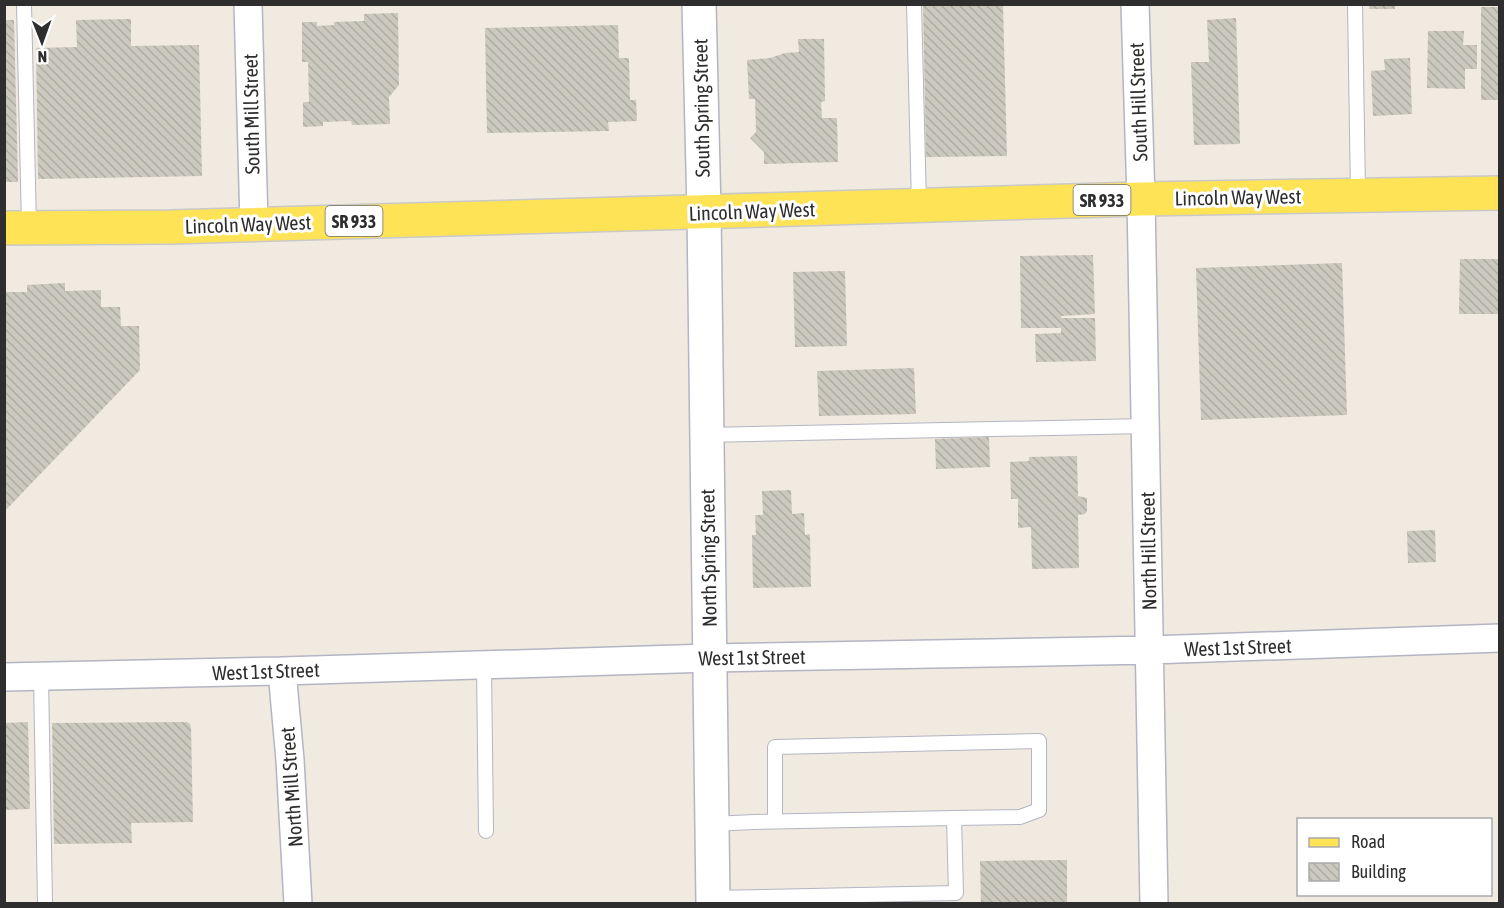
<svg xmlns="http://www.w3.org/2000/svg" width="1504" height="908" font-family="'Asap Condensed',sans-serif">
<style>
.building{fill:url(#building-back-hatch)}
.lines{fill:none;stroke-linecap:round;stroke-linejoin:round}
.lane-casing{stroke:#b3b5c2;stroke-width:16}
.street-casing{stroke:#b3b5c2;stroke-width:30}
.secondary-casing{stroke:#b3b5c2;stroke-width:36}
.primary-casing{stroke:#c9c9c9;stroke-width:36}
.lane{stroke:#fff;stroke-width:14}
.street{stroke:#fff;stroke-width:27}
.secondary{stroke:#fff;stroke-width:33}
.primary{stroke:#ffe356;stroke-width:33}
.labels{text-anchor:middle;dominant-baseline:central;stroke-width:6;stroke-linejoin:round;paint-order:stroke}
.shield{fill:#fff;stroke:#6d6d6d;stroke-width:1.5}
.shield-label{font-size:18px;font-weight:bold;fill:#2e2e2e}
.street-label{font-size:20px;fill:#2e2e2e;stroke:#fff}
</style>
<defs>
<pattern id="building-back-hatch" width="6" height="6" patternUnits="userSpaceOnUse" patternTransform="scale(1.5)"><rect width="6" height="6" fill="#cbc8be"/><path d="M-1 5l2 2M0 0l6 6M5-1l2 2" fill="none" stroke="#afaca4"/></pattern>
</defs>
<rect width="100%" height="100%" fill="#f0eae0"/>
<!-- building -->
<path class="building" d="M 1369,4 L 1395,4 L 1395,9 L 1369,9 Z
M 923,5 L 1003,5 L 1007,156 L 926,157 Z
M 1481,7 L 1500,7 L 1500,100 L 1481,100 Z
M 398,13 L 399,85 L 389,97 L 390,124 L 352,125 L 351,121 L 323,122 L 323,126 L 303,127 L 303,102 L 309,102 L 308,62 L 302,62 L 302,22 L 317,22 L 317,26 L 334,25 L 334,22 L 364,21 L 364,14 Z
M 1236,18 L 1240,144 L 1194,145 L 1191,62 L 1209,62 L 1207,20 Z
M 131,19 L 131,46 L 199,45 L 202,176 L 38,179 L 36,48 L 77,47 L 76,20 Z
M 5,20 L 14,20 L 18,182 L 5,182 Z
M 618,25 L 619,58 L 629,58 L 630,100 L 636,100 L 637,121 L 608,122 L 609,131 L 487,133 L 485,28 Z
M 1428,31 L 1464,31 L 1463,45 L 1477,45 L 1477,69 L 1465,69 L 1465,89 L 1427,88 Z
M 798,39 L 824,39 L 825,101 L 821,102 L 822,118 L 837,118 L 838,162 L 764,164 L 764,152 L 750,138 L 756,132 L 755,99 L 749,99 L 747,60 L 770,58 L 785,53 L 799,52 Z
M 1410,58 L 1412,114 L 1373,116 L 1371,71 L 1385,70 L 1384,59 Z
M 1093,255 L 1095,314 L 1061,316 L 1061,318 L 1095,318 L 1096,361 L 1036,362 L 1035,334 L 1061,333 L 1061,328 L 1021,328 L 1020,256 Z
M 1460,259 L 1500,259 L 1500,314 L 1459,314 Z
M 1342,263 L 1347,415 L 1201,420 L 1196,268 Z
M 845,271 L 847,346 L 795,347 L 793,272 Z
M 65,283 L 65,291 L 101,290 L 101,307 L 120,307 L 121,326 L 139,326 L 140,370 L 4,512 L 4,292 L 27,292 L 27,285 Z
M 914,368 L 916,414 L 819,416 L 817,371 Z
M 989,437 L 990,467 L 936,469 L 935,439 Z
M 1077,456 L 1078,496 L 1087,498 L 1087,511 L 1085,514 L 1078,515 L 1079,568 L 1032,569 L 1031,527 L 1018,528 L 1018,499 L 1011,499 L 1010,462 L 1029,461 L 1029,457 Z
M 791,490 L 792,514 L 804,513 L 805,535 L 810,534 L 811,587 L 753,588 L 752,535 L 756,535 L 755,515 L 763,515 L 762,491 Z
M 1435,530 L 1436,562 L 1408,563 L 1407,531 Z
M 28,722 L 30,809 L 5,810 L 5,723 Z
M 187,722 L 190,724 L 191,728 L 193,822 L 131,823 L 132,843 L 54,844 L 52,723 Z
M 1067,860 L 1067,904 L 981,904 L 980,861 Z"/>
<g class="lines">
<!-- lane casing -->
<g class="lane-casing">
<path id="lane" d="M 24,4 L 29,227
M 914,4 L 919,205
M 1355,4 L 1358,195
M 707,435 L 1145,426
M 484,665 L 486,831
M 41,677 L 45,904
M 775,821 L 775,747 L 1039,741 L 1039,810 L 1020,817 L 954,818
M 712,824 L 754,822 L 954,818 L 956,893 L 713,898"/>
</g>
<!-- street casing -->
<g class="street-casing">
<path id="street" d="M 248,4 L 254,224
M 1135,4 L 1141,199 L 1154,904
M 282,671 L 290,760 L 298,904
M 4,677 L 282,671 L 710,658 L 1150,650 L 1500,638"/>
</g>
<!-- secondary casing -->
<g class="secondary-casing">
<path id="secondary" d="M 699,4 L 704,212 L 713,904"/>
</g>
<!-- primary casing -->
<g class="primary-casing">
<path id="primary" d="M 4,228 L 171,227 L 1141,199 L 1500,193"/>
</g>
<!-- lane -->
<use href="#lane" class="lane"/>
<!-- street -->
<use href="#street" class="street"/>
<!-- secondary -->
<use href="#secondary" class="secondary"/>
<!-- primary -->
<use href="#primary" class="primary"/>
</g>
<g class="labels">
<!-- shield labels -->
<g class="shield">
<rect x="1073.5" y="185" width="57" height="30" rx="4.5"/>
<rect x="325.5" y="206" width="57" height="30" rx="4.5"/>
</g>
<g class="shield-label">
<text x="1102" y="200">SR 933</text>
<text x="354" y="221">SR 933</text>
</g>
<!-- street labels -->
<g class="street-label">
<text transform="translate(1138 102) rotate(-92)">South Hill Street</text>
<text transform="translate(701 108) rotate(-91)">South Spring Street</text>
<text transform="translate(251 114) rotate(-91)">South Mill Street</text>
<text transform="translate(1238 197) rotate(-1)">Lincoln Way West</text>
<text transform="translate(752 211) rotate(-2)">Lincoln Way West</text>
<text transform="translate(248 224) rotate(-2)">Lincoln Way West</text>
<text transform="translate(1148 551) rotate(-91)">North Hill Street</text>
<text transform="translate(708 558) rotate(-91)">North Spring Street</text>
<text transform="translate(1238 647) rotate(-2)">West 1st Street</text>
<text transform="translate(752 657) rotate(-1)">West 1st Street</text>
<text transform="translate(266 671) rotate(-2)">West 1st Street</text>
<text transform="translate(291 787) rotate(-94)">North Mill Street</text>
</g>
</g>
<!-- border -->
<rect width="1504" height="908" fill="none" stroke="#2e2e2e" stroke-width="12"/>
<!-- legend -->
<rect x="1297" y="818" width="195" height="78" fill="#ffffff" stroke="#ababab" stroke-width="1.5"/>
<rect x="1309" y="838" width="30" height="9" fill="#ffe356" stroke="#ababab" stroke-width="1.5"/>
<text x="1351" y="848" font-size="18" fill="#2e2e2e">Road</text>
<rect x="1309" y="863" width="30" height="18" fill="url(#building-back-hatch)" stroke="#ababab" stroke-width="1.5"/>
<text x="1351" y="878" font-size="18" fill="#2e2e2e">Building</text>
<!-- north arrow -->
<g transform="translate(42 42) rotate(179)" stroke="#ffffff" stroke-width="4.5" paint-order="stroke">
<path d="M0-4.5L10 22L0 15L-10 22Z" fill="#2e2e2e"/>
<text y="-9" font-size="16" font-weight="bold" text-anchor="middle" fill="#2e2e2e">N</text>
</g>
</svg>
